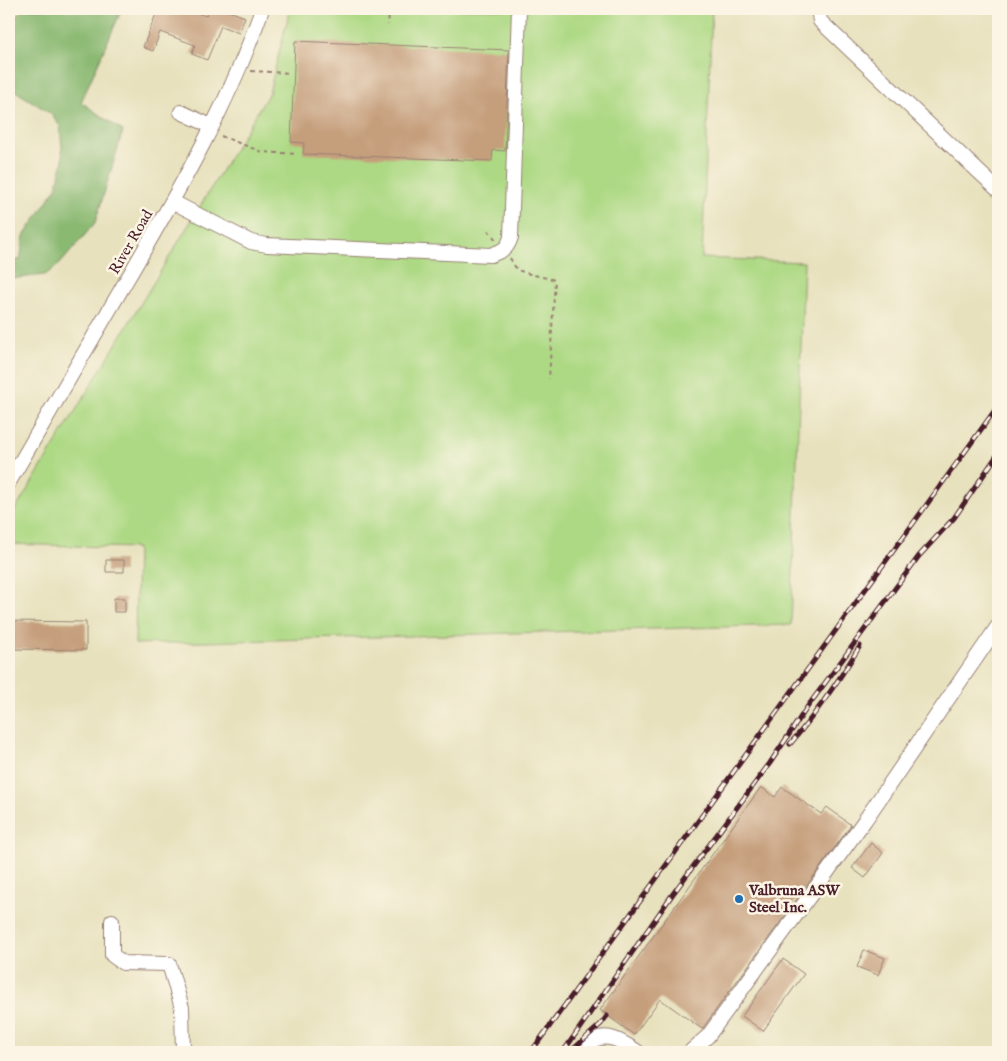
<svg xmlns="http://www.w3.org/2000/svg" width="1007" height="1061" font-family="'IM FELL English',serif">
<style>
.green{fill:#add984;stroke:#7c7c58}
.forest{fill:#8ab972;stroke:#6a6c4e}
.building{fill:#c59e7c}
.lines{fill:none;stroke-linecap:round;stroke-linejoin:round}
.minor-casing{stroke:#988074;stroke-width:16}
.path{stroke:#988074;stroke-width:2;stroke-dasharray:4 4;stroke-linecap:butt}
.minor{stroke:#fff;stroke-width:14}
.rail-casing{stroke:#4a1f2b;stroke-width:5}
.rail{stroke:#fcf5e5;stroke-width:3;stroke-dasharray:9;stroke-linecap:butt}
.poi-dot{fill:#1f6fb2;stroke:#fcf5e5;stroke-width:2}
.labels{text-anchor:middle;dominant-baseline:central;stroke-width:5;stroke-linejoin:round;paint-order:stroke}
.street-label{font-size:15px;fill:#4a1f2b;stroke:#fcf5e5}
.poi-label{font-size:15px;font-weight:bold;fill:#4a1f2b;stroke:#fcf5e5;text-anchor:start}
</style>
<rect width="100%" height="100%" fill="#fcf5e5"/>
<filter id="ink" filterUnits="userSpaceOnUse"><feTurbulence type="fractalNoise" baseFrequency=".02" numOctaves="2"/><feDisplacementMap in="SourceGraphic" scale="10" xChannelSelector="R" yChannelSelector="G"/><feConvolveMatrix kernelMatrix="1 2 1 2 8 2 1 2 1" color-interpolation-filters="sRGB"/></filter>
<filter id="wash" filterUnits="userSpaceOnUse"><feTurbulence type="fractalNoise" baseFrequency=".0096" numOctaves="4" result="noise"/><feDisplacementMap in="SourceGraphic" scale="20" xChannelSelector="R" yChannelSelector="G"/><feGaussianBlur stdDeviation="1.12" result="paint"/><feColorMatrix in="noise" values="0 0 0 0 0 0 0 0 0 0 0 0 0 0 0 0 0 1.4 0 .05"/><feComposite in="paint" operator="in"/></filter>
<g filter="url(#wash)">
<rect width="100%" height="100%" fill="#e7e1bd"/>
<!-- green -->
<path class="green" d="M 290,9 L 712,9 L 702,258 L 804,262 L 791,625 L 135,644 L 137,548 L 9,544 L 9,520 L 269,93 Z"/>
<!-- forest -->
<path class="forest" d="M 23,9 L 122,9 L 81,102 L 123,131 L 95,223 L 60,264 L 45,275 L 9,279 L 9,260 L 20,260 L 24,236 L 56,188 L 63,161 L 60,126 L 50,113 L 9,87 L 9,25 Z"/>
<g id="blocks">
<!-- building -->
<path class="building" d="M 158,9 L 186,9 L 206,16 L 209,9 L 224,9 L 245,17 L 239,33 L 221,26 L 207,60 L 192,54 L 195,45 L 160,32 L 153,51 L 143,47 Z
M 295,41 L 509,50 L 505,151 L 493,150 L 492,161 L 303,154 L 304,143 L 291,142 Z
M 106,560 L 124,560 L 124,572 L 106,572 Z
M 114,598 L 125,598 L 125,612 L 114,612 Z
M 9,621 L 86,622 L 86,650 L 9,649 Z
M 761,787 L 775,797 L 782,787 L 821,814 L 827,807 L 851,825 L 702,1029 L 660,999 L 634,1035 L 600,1010 Z
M 871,843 L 883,853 L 865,878 L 852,868 Z
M 864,950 L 885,958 L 878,975 L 857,967 Z
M 783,959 L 804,974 L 763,1031 L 742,1016 Z"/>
</g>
</g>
<g filter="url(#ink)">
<use href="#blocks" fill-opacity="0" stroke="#988074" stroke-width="1"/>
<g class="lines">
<!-- minor casing -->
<g class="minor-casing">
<path id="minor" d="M 818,9 L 820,21 L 998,190
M 181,112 L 211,126
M 173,202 L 251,242 L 267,245 L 491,255 C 503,250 507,250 511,237 L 519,9
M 9,482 C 49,413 89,345 129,276 C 179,190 230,103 262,9
M 112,921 L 112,955 L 123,963 L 169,964 L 182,1008 L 183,1052
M 578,1052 C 583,1048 588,1043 594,1040 C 610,1032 625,1044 638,1052
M 690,1052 L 708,1036 L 865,820 L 998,626"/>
</g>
<!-- path -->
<path class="path" d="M 387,9 L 389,13 L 388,25
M 251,71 L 291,73
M 221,136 L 262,152 L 298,154
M 488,230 L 496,240
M 510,258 L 517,270 L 530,274 L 555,280 L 549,379"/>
<!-- minor -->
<use href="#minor" class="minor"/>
<!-- rail casing -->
<g class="rail-casing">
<path id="rail" d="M 790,744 C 816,714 839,680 860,646
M 531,1052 L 998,406
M 563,1052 L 672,895 L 770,763 L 808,706 L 919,556 L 954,518 L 998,454
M 570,1052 L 601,1024 L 607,1016"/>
</g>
<!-- rail -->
<use href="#rail" class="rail"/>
</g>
</g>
<!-- markers -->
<circle class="poi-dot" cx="739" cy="899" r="5"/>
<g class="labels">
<!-- street labels -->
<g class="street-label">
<text transform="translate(131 242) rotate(-60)">River Road</text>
</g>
<!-- poi labels -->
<g class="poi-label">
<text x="749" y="890">Valbruna ASW<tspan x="749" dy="17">Steel Inc.</tspan></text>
</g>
</g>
<!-- margin -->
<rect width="1007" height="1061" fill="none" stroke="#fcf5e5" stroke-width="30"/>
</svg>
